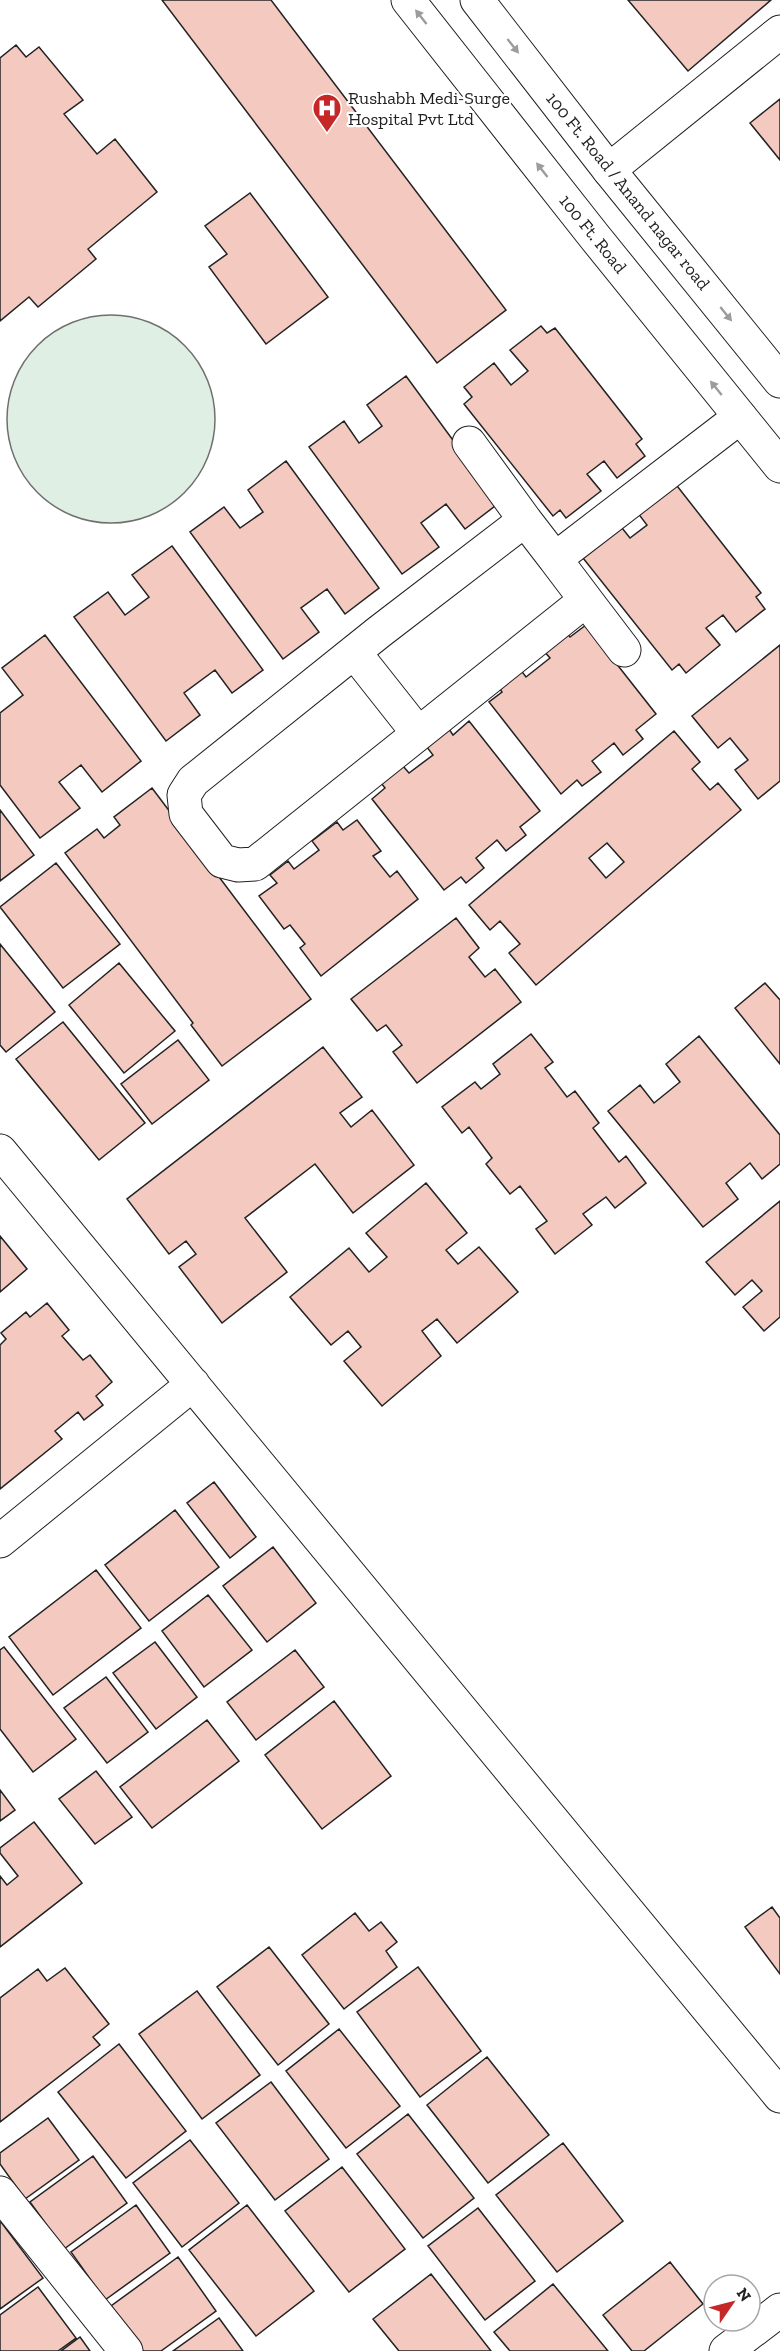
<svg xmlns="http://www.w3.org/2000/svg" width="780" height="2351" font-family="'Zilla Slab',serif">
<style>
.green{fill:#e0efe3;stroke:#6f6f6f;stroke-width:1.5}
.building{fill:#f3c9c0;stroke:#222;stroke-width:1.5;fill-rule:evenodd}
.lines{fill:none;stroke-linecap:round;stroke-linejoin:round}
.minor-casing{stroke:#222;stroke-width:35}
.major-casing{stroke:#222;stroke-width:35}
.minor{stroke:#fff;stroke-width:33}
.major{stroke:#fff;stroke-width:33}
.oneway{fill:#9c9c9c}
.labels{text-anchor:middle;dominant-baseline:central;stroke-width:4.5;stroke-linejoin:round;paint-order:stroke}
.poi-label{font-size:18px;fill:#222;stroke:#fff;text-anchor:start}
.street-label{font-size:18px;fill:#222;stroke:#fff}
</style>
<rect width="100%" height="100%" fill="#fff"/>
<!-- green -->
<path class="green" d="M7 419a104 104 0 1 1 208 0a104 104 0 1 1-208 0Z"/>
<!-- building -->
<path class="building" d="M 162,0 L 271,0 L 506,310 L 437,363 Z
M 628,0 L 771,0 L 688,71 Z
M 16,45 L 26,57 L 39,47 L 83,100 L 64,114 L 97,154 L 115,139 L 157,192 L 88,249 L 96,259 L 38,307 L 29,297 L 0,321 L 0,58 Z
M 780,99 L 780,160 L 750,123 Z
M 250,193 L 328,297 L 266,344 L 209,267 L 227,254 L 205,226 Z
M 541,326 L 547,333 L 555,328 L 642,439 L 636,444 L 645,456 L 617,478 L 604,461 L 587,474 L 601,491 L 566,518 L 560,510 L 553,516 L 464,404 L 472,397 L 464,387 L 494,363 L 511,385 L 528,371 L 510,350 Z
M 406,376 L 499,503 L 465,529 L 446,504 L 421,523 L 439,547 L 402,574 L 309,447 L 344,421 L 359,443 L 382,426 L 367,405 Z
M 286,461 L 379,588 L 345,614 L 327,589 L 301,608 L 319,632 L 283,659 L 190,532 L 224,507 L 240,528 L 263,512 L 248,490 Z
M 674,482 L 761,593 L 756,597 L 765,609 L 736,632 L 723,615 L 706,628 L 720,645 L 686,673 L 679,664 L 672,670 L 583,558 L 614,518 L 630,538 L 647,525 L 631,504 Z
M 172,546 L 263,670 L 232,693 L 215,670 L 184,693 L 200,715 L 166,741 L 74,617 L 108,592 L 125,615 L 149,597 L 132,575 Z
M 586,625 L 656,714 L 636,730 L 643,739 L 623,755 L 614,743 L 592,761 L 601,772 L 582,786 L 577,780 L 561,794 L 489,702 L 502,692 L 498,686 L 520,669 L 526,677 L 550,658 L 543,650 L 566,632 L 570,637 Z
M 45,635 L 141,761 L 102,792 L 81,765 L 59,782 L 80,808 L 40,838 L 0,785 L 0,713 L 23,695 L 2,668 Z
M 780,645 L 780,781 L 758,799 L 735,770 L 748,760 L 730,738 L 718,748 L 692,716 Z
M 469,721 L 540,811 L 520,827 L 526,835 L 506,851 L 497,840 L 476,858 L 484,868 L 466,883 L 461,877 L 444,890 L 372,799 L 385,788 L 381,783 L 403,766 L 409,773 L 433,755 L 426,746 L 449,729 L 453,735 Z
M 674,731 L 700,762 L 692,769 L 710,790 L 718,783 L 741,810 L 536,985 L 509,953 L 520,944 L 500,921 L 490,930 L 469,905 ZM 607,843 L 624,862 L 606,878 L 589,858 Z
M 152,788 L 311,999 L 222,1066 L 191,1025 L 193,1023 L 65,853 L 97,829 L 104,838 L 120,825 L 114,817 Z
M 0,810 L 34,855 L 0,881 Z
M 357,820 L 381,851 L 373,856 L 390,877 L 397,871 L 418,899 L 321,976 L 300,948 L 305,944 L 290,925 L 284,929 L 259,896 L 277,883 L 270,875 L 288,861 L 294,869 L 319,850 L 312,841 L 337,822 L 343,830 Z
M 56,863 L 120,944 L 63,988 L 0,907 Z
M 456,918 L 479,948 L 469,957 L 485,977 L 495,969 L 521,1002 L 417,1083 L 393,1052 L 402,1045 L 386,1025 L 377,1031 L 351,999 Z
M 0,944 L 55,1012 L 6,1052 L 0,1045 Z
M 119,963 L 175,1031 L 124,1073 L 69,1005 Z
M 765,983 L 780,1000 L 780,1064 L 735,1008 Z
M 63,1022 L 145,1123 L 99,1160 L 16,1059 Z
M 531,1034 L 553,1062 L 545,1068 L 567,1097 L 575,1091 L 599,1123 L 593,1128 L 619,1162 L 626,1156 L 646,1183 L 615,1208 L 606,1197 L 583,1214 L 592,1225 L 555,1254 L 536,1229 L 547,1221 L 520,1186 L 510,1194 L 486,1164 L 492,1158 L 469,1127 L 462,1133 L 442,1107 L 475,1082 L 481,1089 L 500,1074 L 493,1064 Z
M 699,1036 L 780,1135 L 780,1164 L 762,1179 L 750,1163 L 726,1183 L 738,1199 L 703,1227 L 608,1111 L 640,1085 L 654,1103 L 680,1082 L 666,1064 Z
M 178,1040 L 209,1080 L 152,1124 L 121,1084 Z
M 323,1047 L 362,1097 L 340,1113 L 351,1127 L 372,1110 L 414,1165 L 353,1213 L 315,1164 L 245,1218 L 287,1272 L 222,1323 L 179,1267 L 196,1254 L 186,1241 L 169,1254 L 127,1199 Z
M 426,1183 L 467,1233 L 446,1250 L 458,1264 L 479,1247 L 518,1292 L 457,1343 L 437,1319 L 422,1331 L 441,1356 L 382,1406 L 344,1361 L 361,1347 L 348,1331 L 331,1345 L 290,1297 L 349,1248 L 369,1272 L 387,1257 L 366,1233 Z
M 780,1201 L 780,1317 L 764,1331 L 743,1307 L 762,1291 L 752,1280 L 735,1295 L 706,1262 Z
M 0,1236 L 27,1269 L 0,1292 Z
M 47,1303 L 69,1330 L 62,1336 L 83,1360 L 90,1355 L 112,1382 L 96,1396 L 103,1405 L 84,1420 L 78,1412 L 55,1431 L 62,1439 L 0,1489 L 0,1345 L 6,1339 L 1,1333 L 26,1312 L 30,1317 Z
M 214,1482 L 256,1537 L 230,1558 L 187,1503 Z
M 175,1510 L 219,1567 L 149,1621 L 105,1565 Z
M 273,1547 L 316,1603 L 267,1642 L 223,1586 Z
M 96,1570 L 141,1628 L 53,1695 L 9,1637 Z
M 208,1595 L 252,1650 L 204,1687 L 162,1631 Z
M 155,1642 L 197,1697 L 156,1729 L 113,1673 Z
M 4,1647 L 76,1739 L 33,1772 L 0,1729 L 0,1650 Z
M 295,1650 L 324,1687 L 256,1740 L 227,1702 Z
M 106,1677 L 148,1732 L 107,1763 L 64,1708 Z
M 334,1701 L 391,1776 L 322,1829 L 265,1755 Z
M 207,1720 L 239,1761 L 152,1828 L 120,1787 Z
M 96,1771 L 132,1817 L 95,1844 L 59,1799 Z
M 0,1790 L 15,1810 L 0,1821 Z
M 34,1822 L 82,1883 L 0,1947 L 0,1876 L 7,1885 L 18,1876 L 0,1853 L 0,1848 Z
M 772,1907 L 780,1918 L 780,1974 L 745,1927 Z
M 355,1913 L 369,1931 L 381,1922 L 397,1942 L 386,1951 L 397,1967 L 344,2009 L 302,1955 Z
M 269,1947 L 329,2024 L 278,2065 L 217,1987 Z
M 418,1967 L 481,2051 L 420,2097 L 357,2012 Z
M 65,1968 L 109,2024 L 93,2037 L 100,2045 L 0,2122 L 0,1998 L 38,1969 L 47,1981 Z
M 197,1991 L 260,2075 L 202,2119 L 139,2034 Z
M 339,2029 L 400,2106 L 346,2148 L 286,2071 Z
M 119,2044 L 186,2131 L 126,2178 L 58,2092 Z
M 487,2057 L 549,2135 L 488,2183 L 427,2105 Z
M 271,2082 L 329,2159 L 275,2200 L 216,2123 Z
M 408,2114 L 474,2198 L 423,2238 L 357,2154 Z
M 48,2118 L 79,2160 L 25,2199 L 0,2164 L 0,2153 Z
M 190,2140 L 239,2203 L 182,2247 L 133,2183 Z
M 563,2143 L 623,2221 L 557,2272 L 496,2195 Z
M 93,2156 L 127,2203 L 64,2249 L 30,2202 Z
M 342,2167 L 405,2249 L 349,2292 L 285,2211 Z
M 136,2205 L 170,2253 L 105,2300 L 71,2252 Z
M 247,2205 L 314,2291 L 256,2336 L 189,2250 Z
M 478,2208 L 535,2281 L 485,2320 L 428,2246 Z
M 1,2222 L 43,2278 L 0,2309 L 0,2223 Z
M 178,2257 L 216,2311 L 161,2351 L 143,2351 L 111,2306 Z
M 670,2262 L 703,2304 L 644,2351 L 632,2351 L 603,2315 Z
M 431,2274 L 491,2351 L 399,2351 L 373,2319 Z
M 553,2284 L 608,2351 L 510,2351 L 494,2332 Z
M 38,2287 L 76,2338 L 58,2351 L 0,2351 L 0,2315 Z
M 219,2318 L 243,2351 L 173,2351 Z
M 80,2337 L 90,2351 L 61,2351 Z"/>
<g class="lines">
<!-- minor casing -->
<g class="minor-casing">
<path id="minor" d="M 609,170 L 780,32
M 469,443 L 525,520
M 555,559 L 525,520 L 379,632 L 193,781 L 184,795 L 186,814 L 222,861 L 238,865 L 255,864 L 586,600 L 555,559 L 740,417
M 586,600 L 624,650
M 354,652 L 418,733
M 0,1151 L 780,2096
M 0,1541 L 193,1384
M 0,2193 L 126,2351
M 726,2351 L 780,2310"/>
</g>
<!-- major casing -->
<g class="major-casing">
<path id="major" d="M 408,0 L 594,236 L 780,466
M 477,0 L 609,170 L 780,381"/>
</g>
<!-- minor -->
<use href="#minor" class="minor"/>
<!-- major -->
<use href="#major" class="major"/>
</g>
<!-- one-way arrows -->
<defs><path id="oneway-solid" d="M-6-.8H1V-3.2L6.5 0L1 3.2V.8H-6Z" transform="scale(1.5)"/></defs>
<g class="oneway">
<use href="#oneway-solid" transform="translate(421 17) rotate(-128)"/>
<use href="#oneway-solid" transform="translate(513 46) rotate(52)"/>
<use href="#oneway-solid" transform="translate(542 170) rotate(-128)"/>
<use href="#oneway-solid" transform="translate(726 314) rotate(51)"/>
<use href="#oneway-solid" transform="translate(716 388) rotate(-129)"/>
</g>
<!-- icons -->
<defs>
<g id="hospital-pin" transform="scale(1.5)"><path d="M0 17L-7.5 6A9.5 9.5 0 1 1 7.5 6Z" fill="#c62828" stroke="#fff"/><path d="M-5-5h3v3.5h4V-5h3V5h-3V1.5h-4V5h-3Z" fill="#fff"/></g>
</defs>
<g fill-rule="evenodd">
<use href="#hospital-pin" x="327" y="108"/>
</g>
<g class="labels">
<!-- poi labels -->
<g class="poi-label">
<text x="348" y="98">Rushabh Medi-Surge<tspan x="348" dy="21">Hospital Pvt Ltd</tspan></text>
</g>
<!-- street labels -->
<g class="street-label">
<text transform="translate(628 191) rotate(51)">100 Ft. Road / Anand nagar road</text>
<text transform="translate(593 234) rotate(51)">100 Ft. Road</text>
</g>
</g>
<!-- north arrow -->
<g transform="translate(732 2303) rotate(55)"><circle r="28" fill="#ffffff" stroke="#a7a7a7" stroke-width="1.5"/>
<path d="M0-4.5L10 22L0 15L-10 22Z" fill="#c62828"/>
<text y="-9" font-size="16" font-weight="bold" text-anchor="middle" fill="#222222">N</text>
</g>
</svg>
